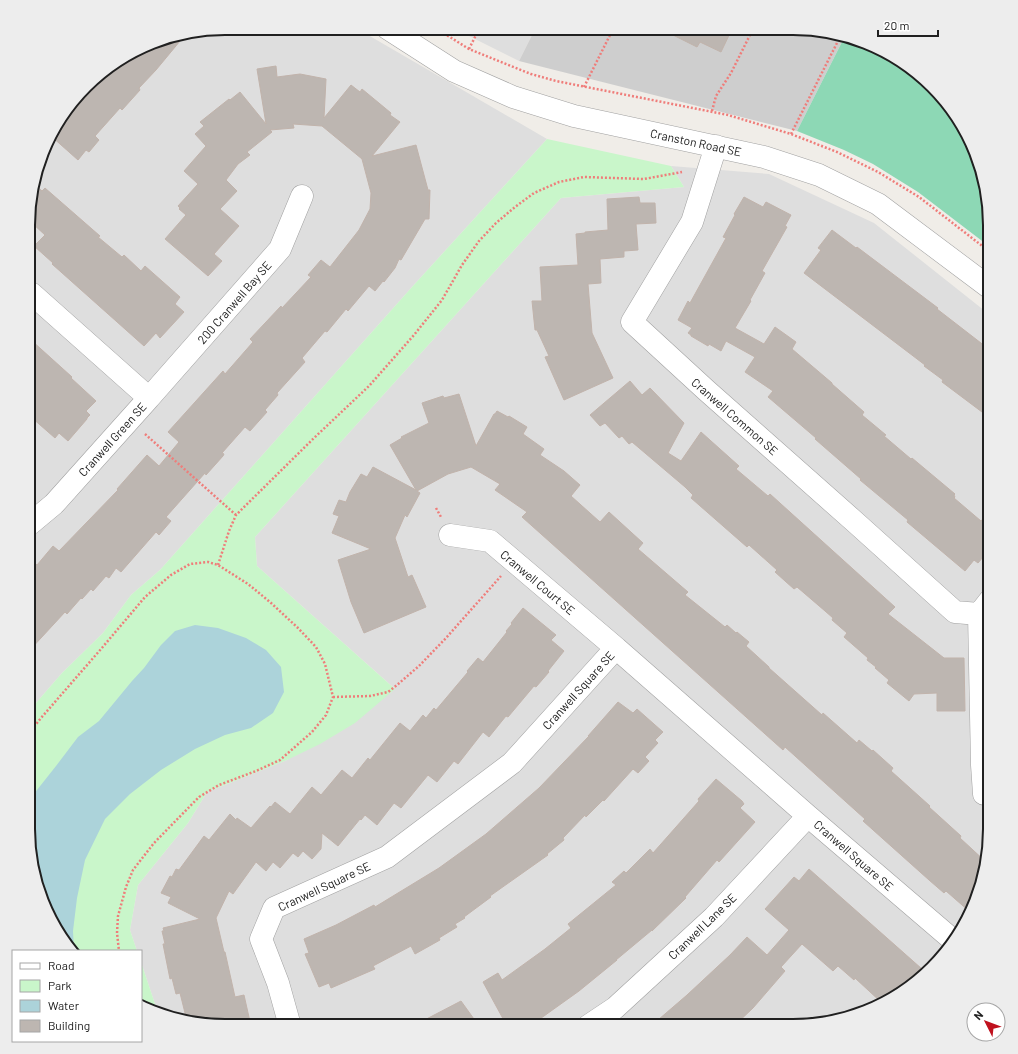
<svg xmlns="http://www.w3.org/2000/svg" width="1018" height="1054" font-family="Barlow,sans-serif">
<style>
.residential{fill:#dedede}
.religious{fill:#cecece}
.park{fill:#c9f6ca}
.pitch{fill:#8dd8b5}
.water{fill:#acd3da}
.building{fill:#bdb6b1;stroke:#c1b3ab}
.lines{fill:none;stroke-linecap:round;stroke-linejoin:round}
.minor-casing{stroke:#a1a1a1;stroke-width:23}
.path{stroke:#ef7d7a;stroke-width:2.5;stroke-dasharray:2 2;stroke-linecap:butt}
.minor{stroke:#fff;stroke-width:22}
.labels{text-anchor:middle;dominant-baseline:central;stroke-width:4;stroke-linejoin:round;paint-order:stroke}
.street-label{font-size:12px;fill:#202020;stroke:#fff}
.rim{fill:none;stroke:#202020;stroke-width:2}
</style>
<rect width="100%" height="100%" fill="#f0ede8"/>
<!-- residential -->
<path class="residential" d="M 225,28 L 356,28 L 547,139 L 412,287 L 160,570 L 131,595 L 103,633 L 62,673 L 29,711 L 32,186 L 54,126 L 95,77 L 161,39 Z
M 455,29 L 535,29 L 519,61 Z
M 671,166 L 769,174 L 874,223 L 990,315 L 990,842 L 983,881 L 964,927 L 941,959 L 903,993 L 857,1015 L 806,1026 L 212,1026 L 173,1019 L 158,1013 L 141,962 L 141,951 L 137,951 L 130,930 L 138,885 L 188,823 L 207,792 L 287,760 L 394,688 L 257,566 L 255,537 L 561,198 L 684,187 Z"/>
<!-- religious -->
<path class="religious" d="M 535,29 L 819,30 L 844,38 L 797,131 L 519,61 Z"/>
<!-- park -->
<path class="park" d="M 547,139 L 671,166 L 684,187 L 561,198 L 255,537 L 257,566 L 395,689 L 355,723 L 320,744 L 287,760 L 207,792 L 188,823 L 138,885 L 130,930 L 137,951 L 72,951 L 61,939 L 39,893 L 28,842 L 29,711 L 62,673 L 103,633 L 131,595 L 160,570 L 412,287 Z
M 141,962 L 158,1013 L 141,1006 Z"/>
<!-- pitch -->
<path class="pitch" d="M 844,38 L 892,54 L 957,115 L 979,161 L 990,212 L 990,247 L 918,192 L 873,164 L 844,150 L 797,131 Z"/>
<!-- water -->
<path class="water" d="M 195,625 L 218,628 L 246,638 L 266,650 L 281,667 L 284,692 L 273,713 L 251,728 L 225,735 L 195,749 L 161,770 L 130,794 L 105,819 L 85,860 L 77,898 L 73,931 L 74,951 L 72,951 L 61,939 L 39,893 L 28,842 L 29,802 L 33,795 L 56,766 L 78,737 L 99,721 L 132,681 L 144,668 L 161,645 L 175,631 Z"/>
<!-- building -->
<path class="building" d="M 661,29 L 732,29 L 721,52 L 700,42 L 697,47 Z
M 185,35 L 156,70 L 139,88 L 140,90 L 122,110 L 120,108 L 95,136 L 99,140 L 89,152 L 86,150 L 78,160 L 51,136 L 54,126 L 95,77 L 161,39 Z
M 276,66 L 277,77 L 300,74 L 326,79 L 324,118 L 351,85 L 360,92 L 362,89 L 391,113 L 390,115 L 400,122 L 372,156 L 416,145 L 428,190 L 430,190 L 429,219 L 425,219 L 401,260 L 399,259 L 395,268 L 384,282 L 383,281 L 375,291 L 369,286 L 348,311 L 346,309 L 327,332 L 325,331 L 302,358 L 305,362 L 277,393 L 278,395 L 265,410 L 267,412 L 250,431 L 245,427 L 222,453 L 224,454 L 223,456 L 206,475 L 205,473 L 166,517 L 171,521 L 159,535 L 156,532 L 121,572 L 116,568 L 109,578 L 106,576 L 93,591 L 91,589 L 82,599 L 81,598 L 67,614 L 65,612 L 29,651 L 30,559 L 37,565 L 53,546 L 59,551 L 118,490 L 117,489 L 147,455 L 159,466 L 179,442 L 168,432 L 223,371 L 225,374 L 253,342 L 250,339 L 281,306 L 282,308 L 311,277 L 308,275 L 321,260 L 330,267 L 359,230 L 370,209 L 371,193 L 362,159 L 322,126 L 293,124 L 294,128 L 270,130 L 272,132 L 247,152 L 250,155 L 238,164 L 226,180 L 237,191 L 220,209 L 239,226 L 214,254 L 222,261 L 208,276 L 165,239 L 186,215 L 179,209 L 180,208 L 178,206 L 198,184 L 184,171 L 206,146 L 195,134 L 204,126 L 200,122 L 229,99 L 230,100 L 240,92 L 266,124 L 257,69 Z
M 33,183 L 42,191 L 45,188 L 100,236 L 98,237 L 122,257 L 124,255 L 141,271 L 145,266 L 180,297 L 175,304 L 184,312 L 160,338 L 156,333 L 144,346 L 52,264 L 53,263 L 34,246 L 45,235 L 32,223 L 32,186 Z
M 639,197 L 640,203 L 655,203 L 656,223 L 636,224 L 638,250 L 624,251 L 624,257 L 600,259 L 601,283 L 588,284 L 592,333 L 613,378 L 564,400 L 545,357 L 549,356 L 537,330 L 535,330 L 532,301 L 542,301 L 540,267 L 578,265 L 576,234 L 585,233 L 585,232 L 608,230 L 607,199 Z
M 744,197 L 763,207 L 766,202 L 791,215 L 785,226 L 787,227 L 762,271 L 765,273 L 750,300 L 751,301 L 735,328 L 764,344 L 775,327 L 796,342 L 792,349 L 832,383 L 832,384 L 864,412 L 862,415 L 886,435 L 884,436 L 911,459 L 912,458 L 955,494 L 954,495 L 955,497 L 954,498 L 981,521 L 990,511 L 990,549 L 978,563 L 974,560 L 965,571 L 907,522 L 908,520 L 860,480 L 861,479 L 815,439 L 816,438 L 768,397 L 773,391 L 745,372 L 755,357 L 726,341 L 721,351 L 709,344 L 708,346 L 691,336 L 691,335 L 688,333 L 692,328 L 678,320 L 688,301 L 690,303 L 726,238 L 723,237 L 735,215 L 734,214 Z
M 832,230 L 856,248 L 857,247 L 938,308 L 937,309 L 990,350 L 990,418 L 942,382 L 943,380 L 924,366 L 925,365 L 804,273 L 821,250 L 818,248 Z
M 31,340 L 72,377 L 71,378 L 96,401 L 86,411 L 90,415 L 87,418 L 87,419 L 68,441 L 59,433 L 55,438 L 31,417 Z
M 630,381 L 642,395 L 650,388 L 684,423 L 668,453 L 681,461 L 701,432 L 739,466 L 736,469 L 768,496 L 770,494 L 895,607 L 888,614 L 944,658 L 964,658 L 965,711 L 937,711 L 937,693 L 914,694 L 909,701 L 887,683 L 889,680 L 875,668 L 876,667 L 867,660 L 868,658 L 844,637 L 847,633 L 832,620 L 833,618 L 825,611 L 797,587 L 794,589 L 785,581 L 775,572 L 777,570 L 749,545 L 747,547 L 691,498 L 693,495 L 685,487 L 632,442 L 629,444 L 622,436 L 619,438 L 605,423 L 600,426 L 590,415 Z
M 459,394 L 476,446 L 494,414 L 495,414 L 497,411 L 508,417 L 509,416 L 527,427 L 523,434 L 544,449 L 540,455 L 564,471 L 580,485 L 571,496 L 600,522 L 609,512 L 643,543 L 638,549 L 688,592 L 685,595 L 725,627 L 727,625 L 736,633 L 737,632 L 749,642 L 746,646 L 769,667 L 769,668 L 822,715 L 823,713 L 857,743 L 859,740 L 872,751 L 873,750 L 893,768 L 891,771 L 930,806 L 929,807 L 961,836 L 960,838 L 986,862 L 983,880 L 970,912 L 946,891 L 944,893 L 929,880 L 863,821 L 865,819 L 785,747 L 783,750 L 522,517 L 527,512 L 495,490 L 500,484 L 471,467 L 448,474 L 417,491 L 420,493 L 407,517 L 405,515 L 395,538 L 408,577 L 412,575 L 426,607 L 364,633 L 351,602 L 338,560 L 371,549 L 332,533 L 339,516 L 333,514 L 339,500 L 346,502 L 350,492 L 361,474 L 367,477 L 373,467 L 416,490 L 390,445 L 402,438 L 401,437 L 429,423 L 422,403 L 443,396 L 444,398 Z
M 523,608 L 556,635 L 551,640 L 564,651 L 548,671 L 549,672 L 536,687 L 534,686 L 508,717 L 506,716 L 489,737 L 483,732 L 458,764 L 454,761 L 437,782 L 428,775 L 401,808 L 394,803 L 377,825 L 365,815 L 361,820 L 360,819 L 338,846 L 322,833 L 321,849 L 312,859 L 303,851 L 298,857 L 293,853 L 280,868 L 273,862 L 266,871 L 256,862 L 233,894 L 229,891 L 216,918 L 224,952 L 225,952 L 235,997 L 244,995 L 251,1026 L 228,1026 L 226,1020 L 207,1025 L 194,1023 L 192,1016 L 186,1017 L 180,993 L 176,994 L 172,978 L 170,979 L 163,944 L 165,944 L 162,931 L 164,931 L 163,928 L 200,919 L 168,903 L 171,897 L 161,893 L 170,876 L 172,877 L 176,869 L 179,870 L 204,836 L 209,840 L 230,814 L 236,820 L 237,818 L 251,828 L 270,806 L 271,807 L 275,802 L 290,814 L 312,787 L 321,795 L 342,770 L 352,778 L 368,758 L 370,760 L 400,723 L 410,731 L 423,715 L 426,718 L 434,708 L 436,710 L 468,672 L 467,671 L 478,658 L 483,662 L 507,632 L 506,631 L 512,624 L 511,623 Z
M 618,702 L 633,713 L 637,709 L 663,732 L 655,740 L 658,743 L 645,757 L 649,761 L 638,773 L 633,769 L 604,801 L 603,800 L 586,817 L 585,815 L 563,838 L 564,840 L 547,854 L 548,855 L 490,896 L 491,897 L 464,917 L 465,918 L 455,924 L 457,927 L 439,938 L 440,940 L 415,954 L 411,946 L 373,966 L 375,969 L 331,988 L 329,983 L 319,987 L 305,954 L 309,953 L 304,939 L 336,925 L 374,905 L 375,907 L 439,868 L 486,834 L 539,788 L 589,736 L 588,736 Z
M 716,779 L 742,801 L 744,804 L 740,808 L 755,822 L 719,862 L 717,860 L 685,897 L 686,898 L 652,931 L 652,930 L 616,960 L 617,960 L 579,991 L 530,1026 L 507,1026 L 483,982 L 498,973 L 502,980 L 545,949 L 571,928 L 568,924 L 616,885 L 612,882 L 624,871 L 626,873 L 650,849 L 653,853 L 699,801 L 698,799 Z
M 809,869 L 922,969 L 921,971 L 925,974 L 903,993 L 882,1003 L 855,978 L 854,980 L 838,966 L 833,971 L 802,944 L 781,967 L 785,971 L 753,1008 L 734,1026 L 651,1026 L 687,995 L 730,955 L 747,937 L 767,955 L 789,930 L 765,909 L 794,877 L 799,881 Z
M 461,1001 L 479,1026 L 413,1026 Z"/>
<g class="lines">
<!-- minor casing -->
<g class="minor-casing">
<path id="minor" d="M 387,28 L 454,71 L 513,97 L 574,116 L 764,157 L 819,175 L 878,204 L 990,288
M 716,146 L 692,222 L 632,322 L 706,390 L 855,522 L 955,612 L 979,614 L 990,600
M 149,398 L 280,249 L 302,196
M 30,524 L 54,504 L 149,398 L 31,293
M 450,535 L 490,541 L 616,648
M 979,614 L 982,765 L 984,794 L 990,788
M 290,1026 L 278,983 L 261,939 L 274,908 L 387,857 L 512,763 L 616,648 L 808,816 L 954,941
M 588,1026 L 615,1008 L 714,917 L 808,816"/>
</g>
<!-- path -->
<path class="path" d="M 437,29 L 469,49 L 531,74 L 556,81 L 728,115 L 791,134 L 837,152 L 878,172 L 919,197 L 990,252
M 469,49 L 479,29
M 584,87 L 613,29
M 712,111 L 716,96 L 731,73 L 753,29
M 791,134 L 840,37
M 145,434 L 236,515
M 436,508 L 441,517
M 218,565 L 229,531 L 236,515 L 314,438 L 369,386 L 414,335 L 442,300 L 462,265 L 479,241 L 496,223 L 515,207 L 534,193 L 559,182 L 584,177 L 644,179 L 682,172
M 333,697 L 370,696 L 388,692 L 397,685 L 419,666 L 446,638 L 501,576
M 29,733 L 41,718 L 101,649 L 145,597 L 171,575 L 190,564 L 208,562 L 218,565 L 248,584 L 270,602 L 298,628 L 316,647 L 325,664 L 333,697 L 326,715 L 312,732 L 280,760 L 256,771 L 219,785 L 199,797 L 154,843 L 133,870 L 126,887 L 118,916 L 117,933 L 119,951"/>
<!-- minor -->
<use href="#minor" class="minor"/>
</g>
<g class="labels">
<!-- street labels -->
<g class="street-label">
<text transform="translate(696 142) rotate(12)">Cranston Road SE</text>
<text transform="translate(234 302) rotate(-49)">200 Cranwell Bay SE</text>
<text transform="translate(735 416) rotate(41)">Cranwell Common SE</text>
<text transform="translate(112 439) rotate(-48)">Cranwell Green SE</text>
<text transform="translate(538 582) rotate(40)">Cranwell Court SE</text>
<text transform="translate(578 690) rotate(-48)">Cranwell Square SE</text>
<text transform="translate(854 855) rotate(41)">Cranwell Square SE</text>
<text transform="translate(324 886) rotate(-25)">Cranwell Square SE</text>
<text transform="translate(702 926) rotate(-44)">Cranwell Lane SE</text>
</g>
</g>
<!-- crop -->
<path d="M0 0H1018V1054H0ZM225 35H793A190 190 0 0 1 983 225V829A190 190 0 0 1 793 1019H225A190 190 0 0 1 35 829V225A190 190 0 0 1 225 35Z" fill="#ededed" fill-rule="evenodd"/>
<path class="rim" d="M225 35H793A190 190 0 0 1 983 225V829A190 190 0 0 1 793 1019H225A190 190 0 0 1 35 829V225A190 190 0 0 1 225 35Z"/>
<!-- legend -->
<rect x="12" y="950" width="130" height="92" fill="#ffffff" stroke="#a6a6a6"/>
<rect x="20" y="963" width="20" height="6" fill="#ffffff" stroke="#a6a6a6"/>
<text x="48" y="970" font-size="12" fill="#202020">Road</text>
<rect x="20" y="980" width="20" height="12" fill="#c9f6ca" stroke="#a6a6a6"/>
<text x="48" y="990" font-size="12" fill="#202020">Park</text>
<rect x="20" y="1000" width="20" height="12" fill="#acd3da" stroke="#a6a6a6"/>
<text x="48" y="1010" font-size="12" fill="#202020">Water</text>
<rect x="20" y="1020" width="20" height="12" fill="#bdb6b1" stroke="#a6a6a6"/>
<text x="48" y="1030" font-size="12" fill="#202020">Building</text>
<!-- north arrow -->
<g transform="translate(986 1022) rotate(312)"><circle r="19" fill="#ffffff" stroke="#a6a6a6"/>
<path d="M0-3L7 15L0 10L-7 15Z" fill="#c0111e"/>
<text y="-6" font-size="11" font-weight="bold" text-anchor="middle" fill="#202020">N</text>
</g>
<!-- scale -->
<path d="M878 30v6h60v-6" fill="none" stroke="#202020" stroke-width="2"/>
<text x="884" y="30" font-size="12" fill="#202020" stroke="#ffffff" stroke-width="3" paint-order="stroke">20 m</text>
</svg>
